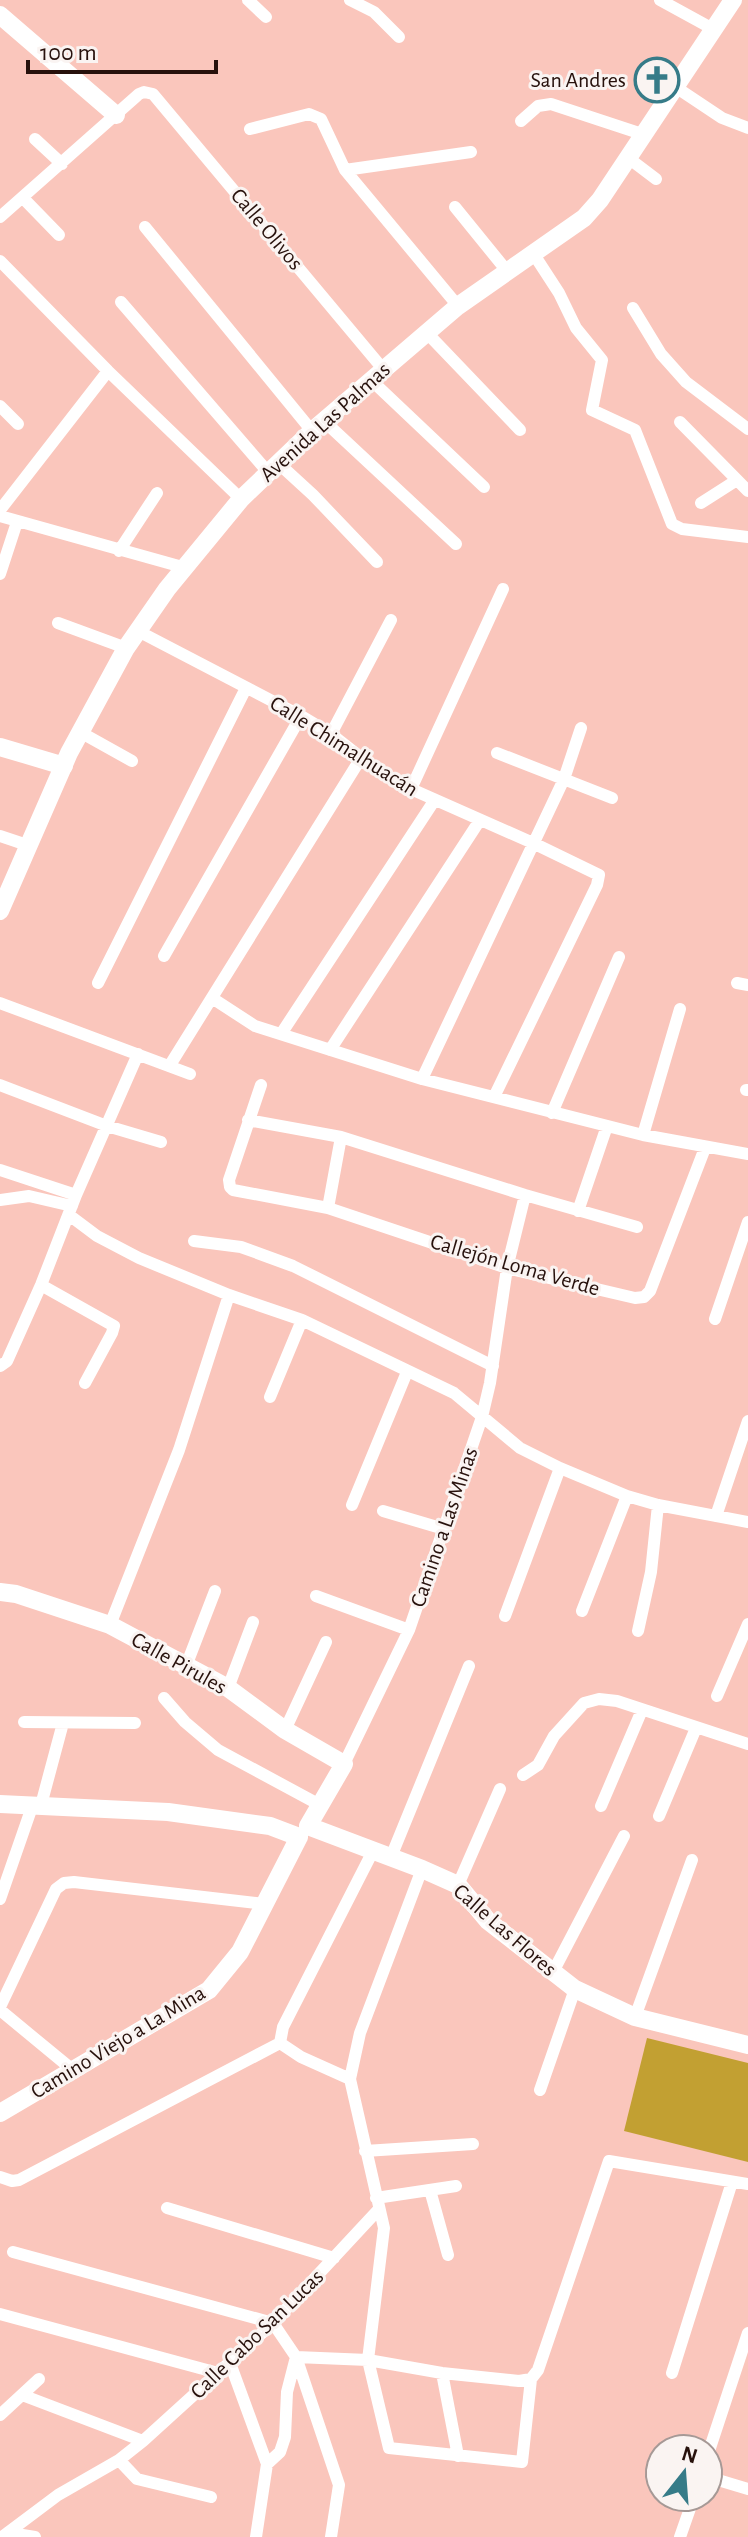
<svg xmlns="http://www.w3.org/2000/svg" width="748" height="2537" font-family="'Alegreya Sans',sans-serif">
<style>
.green{fill:#c2a032}
.lines{fill:none;stroke-linecap:round;stroke-linejoin:round}
.street{stroke:#fff;stroke-width:12}
.secondary{stroke:#fff;stroke-width:18}
.labels{text-anchor:middle;dominant-baseline:central;stroke-width:6;stroke-linejoin:round;paint-order:stroke}
.poi-label{font-size:22px;fill:#27110c;stroke:#faf4f2;text-anchor:end}
.street-label{font-size:22px;fill:#27110c;stroke:#faf4f2}
</style>
<rect width="100%" height="100%" fill="#fac6bc"/>
<!-- green -->
<path class="green" d="M 647,2038 L 748,2063 L 748,2162 L 624,2131 Z"/>
<g class="lines">
<!-- street -->
<path class="street" d="M 248,0 L 266,17
M 350,0 L 374,12 L 399,37
M 660,0 L 713,29
M 674,86 L 722,118 L 748,128
M 521,121 L 538,106 L 551,104 L 642,134
M 250,129 L 309,114 L 321,119 L 345,170 L 458,306
M 35,139 L 62,164
M 627,157 L 656,179
M 345,170 L 471,152
M 23,198 L 59,235
M 455,207 L 507,271
M 0,217 L 139,94 L 144,92 L 153,94 L 383,369
M 145,227 L 312,431
M 533,253 L 559,293 L 576,328 L 602,360 L 592,410 L 635,430 L 672,524 L 682,529 L 748,537
M 0,261 L 108,371 L 241,499
M 121,302 L 267,471
M 633,308 L 661,354 L 686,382 L 748,429
M 427,333 L 520,430
M 371,380 L 484,487
M 0,406 L 18,424
M 324,421 L 456,544
M 680,422 L 748,491
M 277,462 L 313,495 L 377,562
M 701,503 L 737,480
M 0,510 L 108,371
M 0,516 L 186,568
M 119,551 L 157,493
M 0,574 L 17,522
M 58,623 L 126,648
M 136,630 L 301,716 L 331,734 L 378,771 L 411,789 L 533,843 L 599,875 L 597,885 L 494,1097
M 80,732 L 132,761
M 331,734 L 391,620
M 497,753 L 612,798
M 411,789 L 503,589
M 0,836 L 27,845
M 164,956 L 301,716
M 98,983 L 246,688
M 737,983 L 748,985
M 212,998 L 255,1026 L 422,1079 L 643,1135 L 748,1154
M 0,1003 L 190,1074
M 281,1034 L 434,801
M 330,1050 L 480,820
M 170,1065 L 361,758
M 422,1079 L 564,779 L 581,728
M 0,1085 L 107,1126 L 161,1142
M 261,1085 L 229,1180 L 230,1187 L 233,1190 L 328,1208 L 507,1268 L 635,1298 L 644,1297 L 650,1291 L 705,1148
M 746,1090 L 748,1090
M 552,1113 L 619,957
M 248,1120 L 341,1137 L 525,1195 L 637,1227
M 643,1135 L 680,1009
M 0,1170 L 76,1195
M 0,1200 L 29,1196 L 72,1206
M 328,1208 L 341,1137
M 578,1211 L 607,1126
M 69,1215 L 97,1236 L 139,1258 L 229,1295 L 302,1320 L 454,1393 L 520,1448 L 560,1468 L 627,1496 L 658,1505 L 748,1522
M 194,1241 L 241,1247 L 293,1266 L 493,1366
M 41,1285 L 114,1326 L 112,1333 L 85,1383
M 715,1319 L 748,1222
M 0,1366 L 7,1361 L 41,1285 L 76,1195 L 138,1054
M 270,1397 L 302,1320
M 352,1505 L 407,1372
M 383,1511 L 444,1529
M 716,1516 L 748,1421
M 316,1596 L 409,1630
M 582,1611 L 627,1496
M 505,1616 L 560,1468
M 110,1625 L 179,1450 L 229,1295
M 638,1631 L 651,1572 L 658,1505
M 186,1666 L 215,1591
M 228,1688 L 253,1622
M 717,1696 L 748,1624
M 164,1698 L 185,1722 L 218,1750 L 320,1805
M 24,1722 L 135,1723
M 285,1730 L 326,1642
M 344,1764 L 409,1630 L 482,1417 L 490,1383 L 507,1268 L 525,1195
M 523,1775 L 538,1765 L 554,1736 L 584,1703 L 599,1699 L 617,1701 L 748,1744
M 41,1805 L 63,1723
M 601,1806 L 642,1710
M 659,1816 L 696,1728
M 391,1857 L 469,1666
M 422,1869 L 360,2033 L 350,2079 L 384,2228 L 368,2360 L 389,2448 L 522,2462 L 531,2379 L 538,2370 L 609,2161 L 748,2184
M 458,1885 L 500,1789
M 0,1899 L 33,1804
M 553,1972 L 624,1836
M 0,2007 L 56,1889 L 64,1883 L 74,1882 L 265,1904
M 0,2010 L 74,2071
M 635,2017 L 692,1860
M 280,2043 L 283,2027 L 373,1851
M 280,2043 L 301,2057 L 350,2079
M 540,2090 L 575,1989
M 365,2151 L 473,2144
M 0,2177 L 12,2181 L 19,2180 L 280,2043
M 430,2190 L 448,2255
M 376,2198 L 456,2186
M 167,2208 L 334,2258
M 13,2252 L 273,2323
M 0,2314 L 218,2373
M 273,2323 L 296,2357 L 339,2485 L 331,2537
M 230,2363 L 267,2464
M 442,2373 L 458,2456
M 672,2373 L 732,2182
M 22,2395 L 143,2441
M 0,2415 L 39,2379
M 708,2454 L 748,2333
M 119,2460 L 137,2479 L 211,2497
M 708,2477 L 748,2489
M 10,2533 L 35,2537
M 2,2537 L 58,2495 L 119,2460 L 143,2441 L 273,2323 L 379,2209
M 256,2537 L 267,2464 L 280,2452 L 285,2437 L 287,2392 L 296,2357 L 368,2360 L 442,2373 L 519,2381 L 531,2379
M 680,2537 L 694,2497"/>
<!-- secondary -->
<path class="secondary" d="M 0,15 L 116,115
M 0,747 L 64,766
M 0,911 L 69,753 L 126,648 L 167,589 L 241,499 L 312,431 L 458,306 L 584,218 L 600,200 L 733,0
M 0,1592 L 16,1594 L 110,1625 L 228,1688 L 285,1730 L 344,1764 L 308,1826 L 422,1869 L 458,1885 L 488,1921 L 575,1989 L 635,2017 L 748,2045
M 0,1804 L 168,1812 L 270,1826 L 299,1837 L 240,1952 L 209,1990 L 0,2113"/>
</g>
<!-- icons -->
<defs>
<g id="church-ring" transform="scale(2.3)"><circle r="9.5" fill="#faf4f2" stroke="#367b88" stroke-width="1.5"/><path d="M-1.2-6h2.4v3.5h3.3v2.4h-3.3V6h-2.4V-.1h-3.3v-2.4h3.3Z" fill="#367b88"/></g>
</defs>
<g fill-rule="evenodd">
<use href="#church-ring" x="657" y="80"/>
</g>
<g class="labels">
<!-- poi labels -->
<g class="poi-label">
<text x="626" y="80">San Andres</text>
</g>
<!-- street labels -->
<g class="street-label">
<text transform="translate(267 229) rotate(50)">Calle Olivos</text>
<text transform="translate(325 422) rotate(-42)">Avenida Las Palmas</text>
<text transform="translate(344 746) rotate(32)">Calle Chimalhuacán</text>
<text transform="translate(515 1265) rotate(16)">Callejón Loma Verde</text>
<text transform="translate(444 1527) rotate(-71)">Camino a Las Minas</text>
<text transform="translate(179 1663) rotate(29)">Calle Pirules</text>
<text transform="translate(505 1930) rotate(41)">Calle Las Flores</text>
<text transform="translate(118 2042) rotate(-31)">Camino Viejo a La Mina</text>
<text transform="translate(257 2334) rotate(-44)">Calle Cabo San Lucas</text>
</g>
</g>
<!-- north arrow -->
<g transform="translate(684 2473) rotate(17)"><circle r="38" fill="#faf4f2" stroke="#a69996" stroke-width="2"/>
<path d="M0-6L14 30L0 20L-14 30Z" fill="#367b88"/>
<text y="-12" font-size="22" font-weight="bold" text-anchor="middle" fill="#27110c">N</text>
</g>
<!-- scale -->
<path d="M28 60v12h188v-12" fill="none" stroke="#27110c" stroke-width="4"/>
<text x="40" y="60" font-size="24" fill="#27110c" stroke="#faf4f2" stroke-width="6" paint-order="stroke">100 m</text>
</svg>
